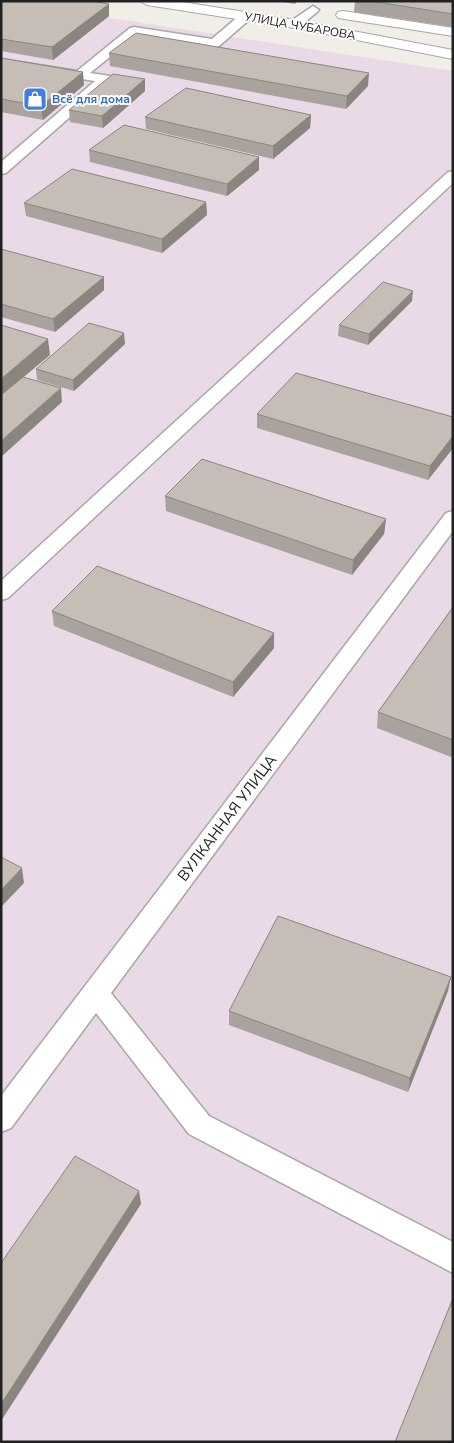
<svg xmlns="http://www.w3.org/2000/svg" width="454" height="1443" font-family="'Nunito Sans',sans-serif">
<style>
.industrial{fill:#ead9e7}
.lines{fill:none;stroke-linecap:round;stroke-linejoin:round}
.lane-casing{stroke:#a8a8a8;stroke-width:3}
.street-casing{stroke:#a8a8a8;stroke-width:2}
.lane{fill:#fff;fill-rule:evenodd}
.street{fill:#fff;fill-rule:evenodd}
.wall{fill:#aaa39d}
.shaded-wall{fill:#8b857f}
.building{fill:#c6beb6;stroke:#8b857f}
.labels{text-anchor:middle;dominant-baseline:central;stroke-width:4;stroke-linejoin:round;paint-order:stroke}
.far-street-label{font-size:12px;fill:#212121;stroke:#fff}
.far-shop-label{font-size:12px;font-weight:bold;fill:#366cbe;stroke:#fff;text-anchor:start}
.street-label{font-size:15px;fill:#212121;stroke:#fff}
</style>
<rect width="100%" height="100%" fill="#f1eee7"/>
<!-- industrial -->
<path class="industrial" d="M 1,1 L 453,71 L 453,1442 L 1,1442 Z"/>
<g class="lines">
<!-- lane casing -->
<g class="lane-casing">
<path id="lane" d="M 313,6 L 319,10 L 317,12 L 299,27 L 291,27 L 289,24 L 291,21 Z
M 245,13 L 251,17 L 249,20 L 219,46 L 215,47 L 137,35 L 90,73 L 110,76 L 111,79 L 110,82 L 6,173 L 1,174 L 1,162 L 95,81 L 1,67 L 1,59 L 77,71 L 130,28 L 134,27 L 212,39 L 241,14 Z
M 453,171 L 453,183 L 8,598 L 1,600 L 1,581 L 448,172 Z
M 453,511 L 453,531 L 111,993 L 209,1116 L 453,1242 L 453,1273 L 189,1134 L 96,1013 L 11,1128 L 1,1132 L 1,1096 L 446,513 Z"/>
</g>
<!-- street casing -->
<g class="street-casing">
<path id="street" d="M 140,1 L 176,1 L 295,20 L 453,50 L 453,59 L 295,28 L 147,5 Z
M 343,11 L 453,28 L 453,36 L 338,18 L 336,15 L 338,12 Z"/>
</g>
<!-- lane -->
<use href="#lane" class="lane"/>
<!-- street -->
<use href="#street" class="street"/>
</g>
<!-- wall -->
<path class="wall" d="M 1,1 L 109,4 L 109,16 L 53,60 L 1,51 Z
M 277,1 L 298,1 L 295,4 Z
M 355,1 L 453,1 L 453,27 L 354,12 Z
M 109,53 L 368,86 L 346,109 L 110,66 Z
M 1,58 L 84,85 L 43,120 L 1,112 Z
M 145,79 L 145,91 L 103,128 L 70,122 L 69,110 Z
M 311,115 L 310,128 L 273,159 L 146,129 L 145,117 Z
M 89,150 L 259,157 L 259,170 L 227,196 L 90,162 Z
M 206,202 L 207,215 L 162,253 L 26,216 L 24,203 Z
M 1,249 L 104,290 L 55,332 L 1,317 Z
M 412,301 L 368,345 L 338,336 L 339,325 Z
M 125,344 L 74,391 L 37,380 L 36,369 Z
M 257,414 L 453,417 L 453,448 L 428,480 L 257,428 Z
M 165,496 L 386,519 L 384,534 L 352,575 L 166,511 Z
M 453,607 L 453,755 L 451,757 L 377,728 L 378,712 Z
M 52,611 L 274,633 L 274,648 L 233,697 L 54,626 Z
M 448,991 L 408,1092 L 229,1025 L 229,1011 Z"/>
<!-- shaded-wall -->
<path class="shaded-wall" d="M 109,4 L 109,16 L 53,60 L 52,47 Z
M 83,72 L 84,85 L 43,120 L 41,106 Z
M 369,73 L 368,86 L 346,109 L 347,96 Z
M 145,79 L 145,91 L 103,128 L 102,116 Z
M 311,115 L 310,128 L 273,159 L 273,146 Z
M 259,157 L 259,170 L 227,196 L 227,184 Z
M 206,202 L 207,215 L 162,253 L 162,239 Z
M 104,277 L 104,290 L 55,332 L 53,319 Z
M 413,291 L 412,301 L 368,345 L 369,334 Z
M 124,333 L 125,344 L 74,391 L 73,380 Z
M 48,339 L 50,355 L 1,396 L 1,379 Z
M 61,388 L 62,402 L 1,457 L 1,441 Z
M 453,436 L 453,448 L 428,480 L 430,466 Z
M 386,519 L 384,534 L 352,575 L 353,560 Z
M 274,633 L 274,648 L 233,697 L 233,682 Z
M 22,868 L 24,883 L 1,907 L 1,890 Z
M 451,977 L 448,991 L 408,1092 L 410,1078 Z
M 139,1191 L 141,1204 L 1,1421 L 1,1404 Z"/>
<!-- building -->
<path class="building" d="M 1,1 L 92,1 L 109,4 L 52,47 L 1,39 Z
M 371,1 L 453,1 L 453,14 Z
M 136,33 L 369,73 L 347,96 L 109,53 Z
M 1,58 L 83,72 L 41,106 L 1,99 Z
M 113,74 L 145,79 L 102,116 L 69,110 Z
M 186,88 L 311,115 L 273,146 L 145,117 Z
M 124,125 L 259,157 L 227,184 L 89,150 Z
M 72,169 L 206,202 L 162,239 L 24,203 Z
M 1,249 L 104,277 L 53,319 L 1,304 Z
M 383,282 L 413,291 L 369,334 L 339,325 Z
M 89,323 L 124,333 L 73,380 L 36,369 Z
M 1,325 L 48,339 L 1,379 Z
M 296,373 L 453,417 L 453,436 L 430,466 L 257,414 Z
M 23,377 L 61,388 L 1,441 L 1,395 Z
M 202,459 L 386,519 L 353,560 L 165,496 Z
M 97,566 L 274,633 L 233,682 L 52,611 Z
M 453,607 L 453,740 L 378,712 Z
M 1,857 L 22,868 L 1,890 Z
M 278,916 L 451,977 L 410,1078 L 229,1011 Z
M 75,1156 L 139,1191 L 1,1404 L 1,1263 Z
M 453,1298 L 453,1442 L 395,1442 Z"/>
<!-- icons -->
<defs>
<g id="shop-square" transform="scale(1.25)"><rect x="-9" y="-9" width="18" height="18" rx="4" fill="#3f7fe0" stroke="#fff"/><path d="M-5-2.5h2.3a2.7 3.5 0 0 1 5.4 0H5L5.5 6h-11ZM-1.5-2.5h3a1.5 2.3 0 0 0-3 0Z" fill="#fff"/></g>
</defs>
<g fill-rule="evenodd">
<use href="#shop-square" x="35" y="99"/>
</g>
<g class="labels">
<!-- far-street labels -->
<g class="far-street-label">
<text transform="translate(300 26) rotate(10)">УЛИЦА ЧУБАРОВА</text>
</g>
<!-- far-shop labels -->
<g class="far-shop-label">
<text x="52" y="99">Всё для дома</text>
</g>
<!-- street labels -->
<g class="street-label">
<text transform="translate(227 818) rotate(-53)">ВУЛКАННАЯ УЛИЦА</text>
</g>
</g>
<!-- border -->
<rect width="454" height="1443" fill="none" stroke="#212121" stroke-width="5"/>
</svg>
